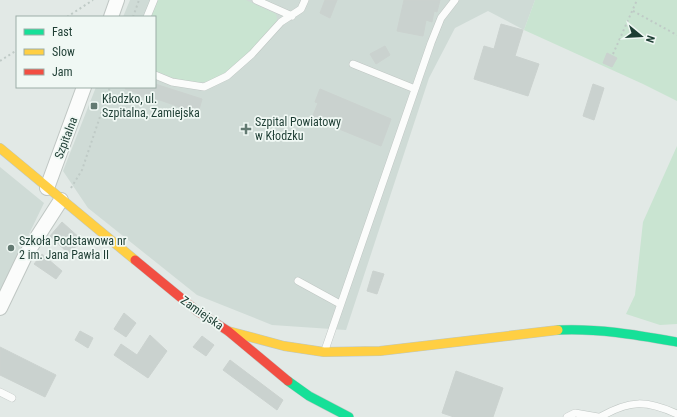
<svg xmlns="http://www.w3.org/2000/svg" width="677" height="417" font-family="'Roboto Condensed',sans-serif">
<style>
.built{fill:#cfdbd6}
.green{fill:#c9e4d1}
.building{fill:#cad2cf;stroke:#cbd2cf}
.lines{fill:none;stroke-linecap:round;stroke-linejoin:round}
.lane-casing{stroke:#bfc6c3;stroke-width:8}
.street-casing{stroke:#bfc6c3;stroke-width:16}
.fast-casing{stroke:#bdc7c3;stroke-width:10}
.slow-casing{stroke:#bdc7c3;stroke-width:10}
.jam-casing{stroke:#bdc7c3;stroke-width:10}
.path{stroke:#bfcac6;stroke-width:2;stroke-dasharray:2 3;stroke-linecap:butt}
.lane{stroke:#fbfcfb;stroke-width:7}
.street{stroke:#fbfcfb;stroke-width:14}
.fast{stroke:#16e098;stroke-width:9}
.slow{stroke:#ffcf43;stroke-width:9}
.jam{stroke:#f24e42;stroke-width:9}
.poi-dot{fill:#637a72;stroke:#f0f8f4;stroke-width:1.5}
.labels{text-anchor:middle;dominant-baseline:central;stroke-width:3.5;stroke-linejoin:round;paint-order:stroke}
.poi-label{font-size:12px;fill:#1e3e34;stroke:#f0f8f4;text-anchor:start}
.street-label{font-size:12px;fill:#1e3e34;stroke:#f0f8f4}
</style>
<rect width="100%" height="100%" fill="#e2e9e6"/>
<!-- built -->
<path class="built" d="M 130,0 L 535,0 L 524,30 L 488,11 L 455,28 L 429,78 L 346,330 L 272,325 L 197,295 L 88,208 L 63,171 L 96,87 L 155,87 L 155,17 L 123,17 Z
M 0,167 L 44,203 L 0,294 Z"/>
<!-- green -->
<path class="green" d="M 158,0 L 246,0 L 276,14 L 277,19 L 277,24 C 262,39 233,72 215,79 C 208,82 200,83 193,82 C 180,82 167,75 155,71 L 155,17 L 151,17 Z
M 535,0 L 677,0 L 677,101 L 643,84 L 524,30 Z
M 677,146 L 677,324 L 660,325 L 626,314 L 635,295 L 643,222 Z"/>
<!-- building -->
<path class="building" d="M 325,0 L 337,0 L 330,18 L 320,13 Z
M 404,0 L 440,0 L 437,12 L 434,11 L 432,22 L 426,20 L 423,36 L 397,31 Z
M 501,24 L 523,30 L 515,56 L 539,64 L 528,96 L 474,79 L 484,46 L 494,49 Z
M 385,46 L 390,55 L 376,64 L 370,54 Z
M 607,53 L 617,58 L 612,67 L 603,63 Z
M 155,84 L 202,99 L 198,113 L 148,96 L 147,98 L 137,95 L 138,93 L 125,89 L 126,87 L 155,87 Z
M 593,84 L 604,88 L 594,120 L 583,116 Z
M 320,89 L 391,119 L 381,146 L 312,118 L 318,103 L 315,102 Z
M 62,222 L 82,240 L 69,254 L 50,236 Z
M 42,254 L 62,271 L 56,279 L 34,264 Z
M 373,271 L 384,274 L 377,294 L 367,291 Z
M 124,313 L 136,323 L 126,337 L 114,329 Z
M 80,331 L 93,338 L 88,348 L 75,340 Z
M 150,335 L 167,351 L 148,378 L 114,355 L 121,344 L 137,355 Z
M 202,336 L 214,345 L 206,356 L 193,347 Z
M 0,347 L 56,375 L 45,397 L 0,375 Z
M 230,360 L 283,400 L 277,410 L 223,370 Z
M 456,371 L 503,388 L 493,417 L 454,417 L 442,413 Z"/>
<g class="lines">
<!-- lane casing -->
<g class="lane-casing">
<path id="lane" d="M 256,0 L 292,16
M 147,17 L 154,0
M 353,64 L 415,89
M 155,75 L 172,82 L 204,87 L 227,76 L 252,54 L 281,22 L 301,9 L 305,0
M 298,281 L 340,304
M 325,350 L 431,43 L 441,18 L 455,0
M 0,392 L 12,398
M 567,417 L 575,413 L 598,417
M 600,417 C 630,400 646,400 677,414"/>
</g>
<!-- street casing -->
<g class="street-casing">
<path id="street" d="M 111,17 L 117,0
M 47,188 L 84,87
M 0,308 L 25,256 L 61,200"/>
</g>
<!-- fast casing -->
<g class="fast-casing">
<path id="fast" d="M 558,330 C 598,328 637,335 677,342
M 288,381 L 309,396 L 349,417"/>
</g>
<!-- slow casing -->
<g class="slow-casing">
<path id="slow" d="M 0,148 L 135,260
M 228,331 L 284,346 L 324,352 L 380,351 L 558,330"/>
</g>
<!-- jam casing -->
<g class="jam-casing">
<path id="jam" d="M 135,260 L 197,311 L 228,331 L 288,381"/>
</g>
<!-- path -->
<path class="path" d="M 633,11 L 677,35
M 67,17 L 93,0
M 133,17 L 139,0
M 613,54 L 637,0
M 0,61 L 17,50
M 71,188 L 82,170 L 110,87"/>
<!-- lane -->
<use href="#lane" class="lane"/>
<!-- street -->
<use href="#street" class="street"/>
<!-- fast -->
<use href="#fast" class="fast"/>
<!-- slow -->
<use href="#slow" class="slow"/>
<!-- jam -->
<use href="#jam" class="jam"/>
</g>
<!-- markers -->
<g class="poi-dot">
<rect x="90" y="102" width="8" height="8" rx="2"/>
<path d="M244 123h4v4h4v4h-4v4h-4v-4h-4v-4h4z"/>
<circle cx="11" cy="248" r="4"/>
</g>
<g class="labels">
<!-- poi labels -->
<g class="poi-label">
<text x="102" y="99">Kłodzko, ul.<tspan x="102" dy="14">Szpitalna, Zamiejska</tspan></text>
<text x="255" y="122">Szpital Powiatowy<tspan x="255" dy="14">w Kłodzku</tspan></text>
<text x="19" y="241">Szkoła Podstawowa nr<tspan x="19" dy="14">2 im. Jana Pawła II</tspan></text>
</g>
<!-- street labels -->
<g class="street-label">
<text transform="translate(66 138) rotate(-69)">Szpitalna</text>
<text transform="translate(202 313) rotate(35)">Zamiejska</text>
</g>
</g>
<!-- legend -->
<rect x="16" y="16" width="140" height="72" fill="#f0f8f4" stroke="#9caea7"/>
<rect x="24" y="29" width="20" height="6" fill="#16e098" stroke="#9caea7"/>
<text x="52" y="36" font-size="12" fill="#1e3e34">Fast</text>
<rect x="24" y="49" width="20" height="6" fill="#ffcf43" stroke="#9caea7"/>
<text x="52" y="56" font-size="12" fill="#1e3e34">Slow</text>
<rect x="24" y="69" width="20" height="6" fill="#f24e42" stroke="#9caea7"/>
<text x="52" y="76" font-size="12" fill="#1e3e34">Jam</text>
<!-- north arrow -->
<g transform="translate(641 36) rotate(108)" stroke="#f0f8f4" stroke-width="3" paint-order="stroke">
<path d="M0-3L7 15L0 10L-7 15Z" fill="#1e3e34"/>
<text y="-6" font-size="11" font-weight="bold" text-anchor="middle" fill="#1e3e34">N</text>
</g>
</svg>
